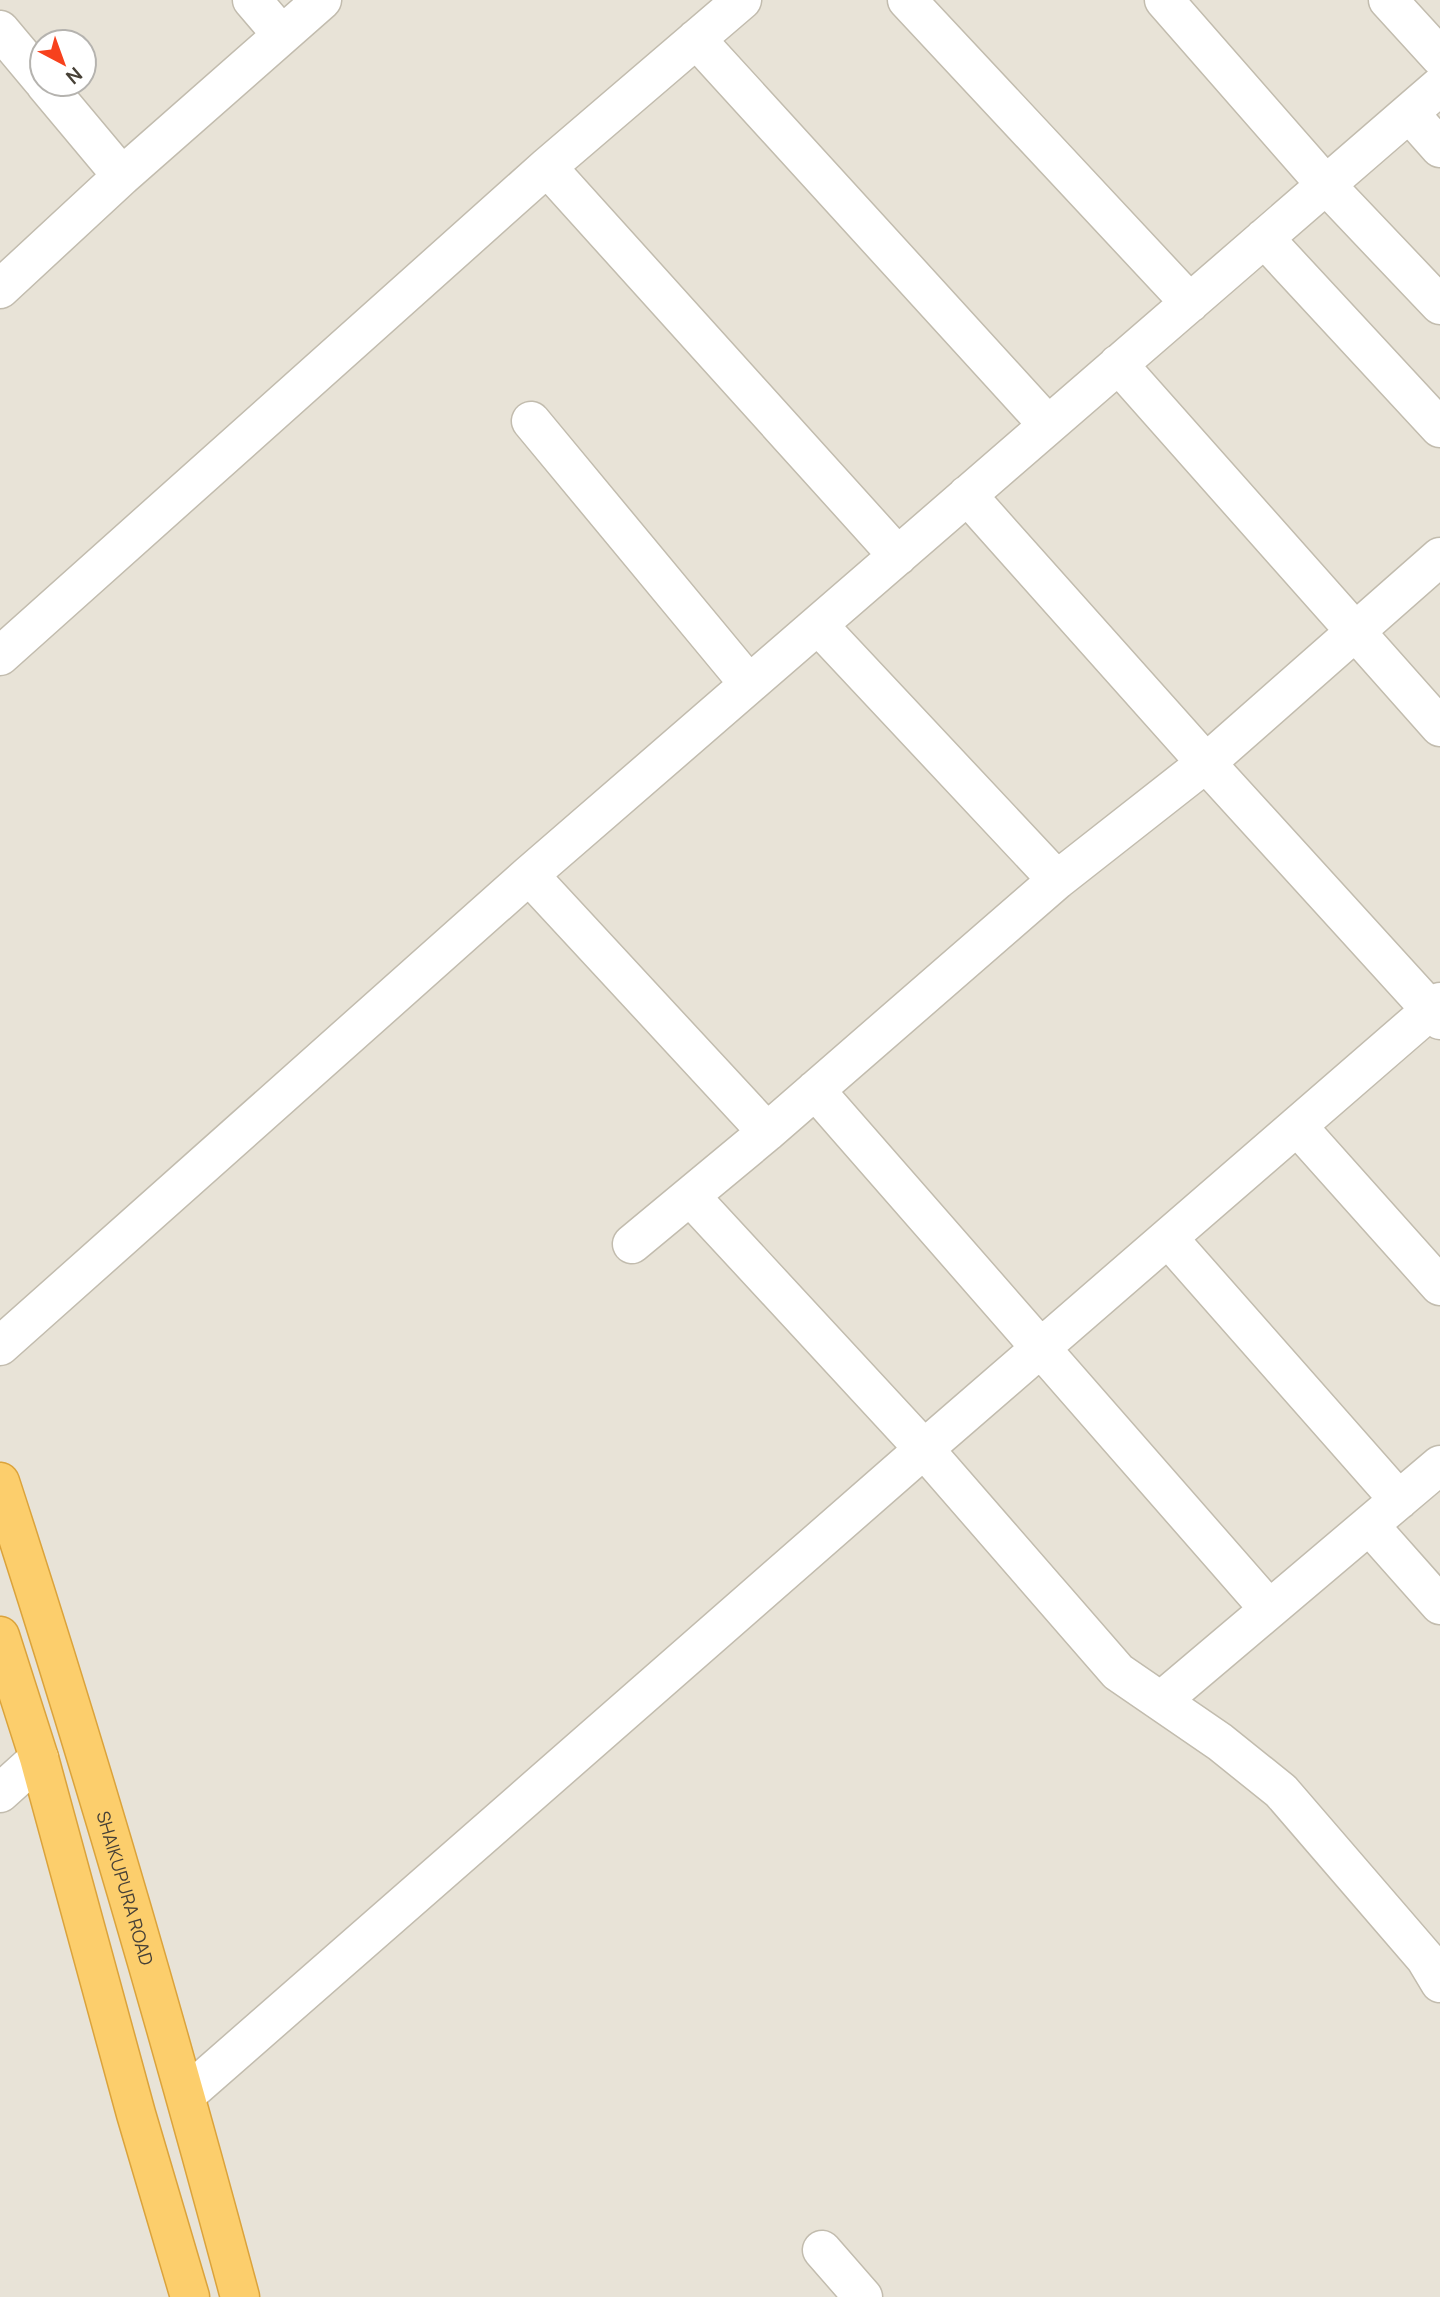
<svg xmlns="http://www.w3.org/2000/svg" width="1440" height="2297" font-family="Manrope,sans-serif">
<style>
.residential{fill:#e8e3d7;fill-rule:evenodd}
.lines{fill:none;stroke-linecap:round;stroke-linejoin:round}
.minor-casing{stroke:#c2bcae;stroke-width:41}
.highway-casing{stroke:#dba33b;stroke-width:41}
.minor{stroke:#fff;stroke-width:38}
.highway{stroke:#fcce6c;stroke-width:38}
.labels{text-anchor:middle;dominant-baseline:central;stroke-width:7;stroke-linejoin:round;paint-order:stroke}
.street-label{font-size:18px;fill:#474137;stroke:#fff}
</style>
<rect width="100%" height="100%" fill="#f4f1e9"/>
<!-- residential -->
<path class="residential" d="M 0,0 L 1440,0 L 1440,2297 L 0,2297 ZM 42,42 L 84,42 L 84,84 L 42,84 Z"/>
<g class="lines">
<!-- minor casing -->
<g class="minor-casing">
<path id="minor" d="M 252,0 L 282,35
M 907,0 L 1190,303
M 1164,0 L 1326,185 L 1440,305
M 1388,0 L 1440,57
M 0,30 L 42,80
M 696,39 L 1048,425
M 45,84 L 122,176
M 1409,113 L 1440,148
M 547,167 L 898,556
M 1264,238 L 1440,428
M 0,289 L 122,176 L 322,0
M 1118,364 L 1440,727
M 531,421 L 749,684
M 967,495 L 1206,763 L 1440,1020
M 818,625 L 1057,880
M 0,656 L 547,167 L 742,0
M 529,875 L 767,1132
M 815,1090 L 1269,1609
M 1297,1126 L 1440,1286
M 690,1196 L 924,1449 L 1118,1672 L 1220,1742 L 1281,1791 L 1425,1958 L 1440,1983
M 1168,1238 L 1399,1500
M 632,1244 L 767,1132 L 1057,880 L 1206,763 L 1440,557
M 0,1346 L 529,875 L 1440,86
M 1369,1525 L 1440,1605
M 1161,1701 L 1440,1465
M 0,1793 L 39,1758
M 186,2095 L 924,1449 L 1440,1002
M 822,2250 L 863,2297"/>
</g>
<!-- highway casing -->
<g class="highway-casing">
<g id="highway">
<path id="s1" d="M 0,1482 C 88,1752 167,2024 240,2297"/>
<path d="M 0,1636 L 39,1758 L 136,2114 L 190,2297"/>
</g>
</g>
<!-- minor -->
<use href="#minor" class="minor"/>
<!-- highway -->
<use href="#highway" class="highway"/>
</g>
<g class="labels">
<!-- street labels -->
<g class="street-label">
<text stroke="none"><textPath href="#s1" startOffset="425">SHAIKUPURA ROAD</textPath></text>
</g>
</g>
<!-- north arrow -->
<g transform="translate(63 63) rotate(139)"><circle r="33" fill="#ffffff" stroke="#b5b3af" stroke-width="2"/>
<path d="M0-5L12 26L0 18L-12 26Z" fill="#f7411d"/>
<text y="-10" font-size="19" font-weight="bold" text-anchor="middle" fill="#474137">N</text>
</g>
</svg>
